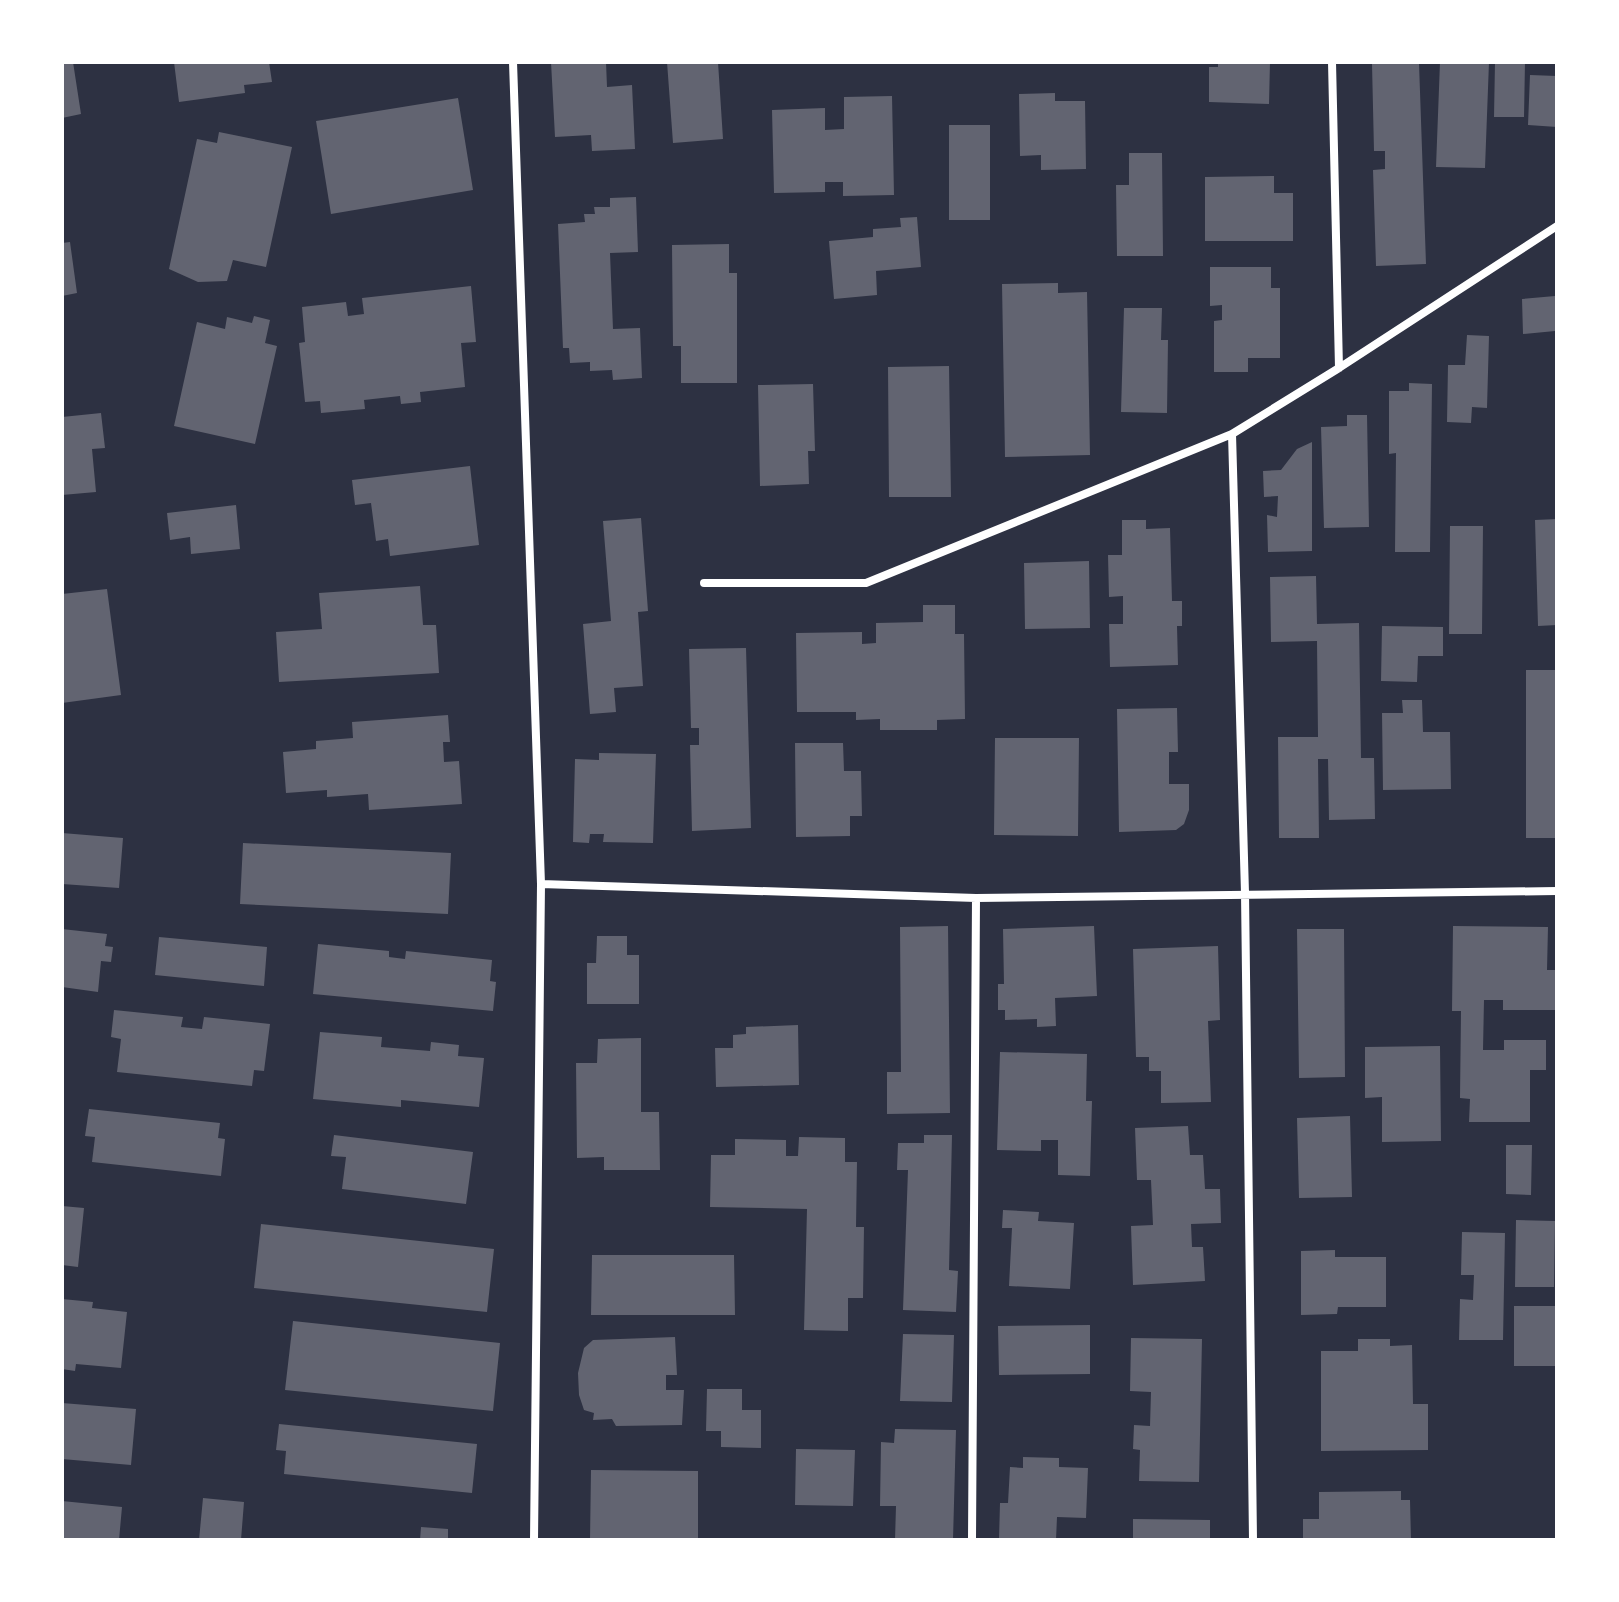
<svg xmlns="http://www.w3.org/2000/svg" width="1619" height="1602" font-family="'PT Sans',sans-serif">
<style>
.building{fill:#626471}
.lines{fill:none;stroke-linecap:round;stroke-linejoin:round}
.minor{stroke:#fff;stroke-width:8}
</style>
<rect width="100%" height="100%" fill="#2d3142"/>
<!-- building -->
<path class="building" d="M 62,62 L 73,62 L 81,114 L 62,118 Z
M 174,62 L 269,62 L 272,82 L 244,85 L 245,93 L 179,102 Z
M 551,62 L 606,62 L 607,87 L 632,85 L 635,149 L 592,151 L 591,135 L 555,137 Z
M 667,62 L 718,62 L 723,139 L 673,143 Z
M 1218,62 L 1270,62 L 1269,104 L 1209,102 L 1209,67 L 1218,67 Z
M 1440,62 L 1489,62 L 1485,168 L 1436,167 Z
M 1495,62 L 1525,62 L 1524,117 L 1494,117 Z
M 1419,63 L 1426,264 L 1376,266 L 1373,170 L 1385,169 L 1385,151 L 1374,151 L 1372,64 Z
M 1530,75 L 1557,76 L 1557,127 L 1528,125 Z
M 1055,93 L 1055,101 L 1085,101 L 1086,169 L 1041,170 L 1041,155 L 1020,156 L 1019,94 Z
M 892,96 L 894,195 L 843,196 L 843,182 L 825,182 L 825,192 L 774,193 L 772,110 L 825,108 L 825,130 L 844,129 L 844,97 Z
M 458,98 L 473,190 L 331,214 L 316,121 Z
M 949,125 L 990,125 L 990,220 L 949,220 Z
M 219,132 L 292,147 L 266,267 L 233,260 L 227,281 L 198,282 L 169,269 L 197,139 L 217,143 Z
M 1129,153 L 1162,153 L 1163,256 L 1117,256 L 1116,185 L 1129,185 Z
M 1274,176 L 1274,193 L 1293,193 L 1293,241 L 1205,241 L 1205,177 Z
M 636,197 L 638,252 L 610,253 L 613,329 L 640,328 L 642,378 L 613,380 L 612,370 L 590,371 L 590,362 L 570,363 L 569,348 L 563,348 L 558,224 L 585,222 L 584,214 L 595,214 L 594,207 L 610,207 L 610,198 Z
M 917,217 L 921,267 L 876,271 L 877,295 L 834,299 L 829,241 L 873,237 L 873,229 L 901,227 L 900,218 Z
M 70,242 L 77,293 L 62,296 L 62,243 Z
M 729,244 L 729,273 L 737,273 L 737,383 L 681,383 L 681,346 L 673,346 L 672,245 Z
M 1210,267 L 1271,267 L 1271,288 L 1280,288 L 1280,358 L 1248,358 L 1248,372 L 1214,372 L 1214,321 L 1222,320 L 1222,305 L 1210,306 Z
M 1058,283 L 1058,293 L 1087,292 L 1090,455 L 1005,457 L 1002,284 Z
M 471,286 L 476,342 L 461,343 L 465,387 L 420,392 L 421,402 L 401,404 L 400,396 L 364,400 L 365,409 L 321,413 L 320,401 L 305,402 L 299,343 L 305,342 L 302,307 L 346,302 L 348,316 L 364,314 L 362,298 Z
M 1555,296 L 1555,331 L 1523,334 L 1522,299 Z
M 1124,308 L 1162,308 L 1161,340 L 1168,340 L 1167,413 L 1121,412 Z
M 254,316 L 270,320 L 265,343 L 277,346 L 255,444 L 174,426 L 197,322 L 225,329 L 227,317 L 252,323 Z
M 1467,335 L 1489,336 L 1487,408 L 1472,407 L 1471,423 L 1447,422 L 1448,365 L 1465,365 Z
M 949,366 L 951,497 L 889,497 L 888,367 Z
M 1409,383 L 1432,384 L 1430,552 L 1395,552 L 1396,453 L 1389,454 L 1389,391 L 1409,391 Z
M 813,384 L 815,451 L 808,451 L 809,484 L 760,486 L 758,385 Z
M 101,413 L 105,448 L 92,449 L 96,492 L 62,495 L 62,417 Z
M 1347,415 L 1367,415 L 1369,527 L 1324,528 L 1321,427 L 1347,426 Z
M 1312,442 L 1312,551 L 1268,552 L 1267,515 L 1277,517 L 1278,496 L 1264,497 L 1263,471 L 1281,470 L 1297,449 Z
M 470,466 L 479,545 L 390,556 L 388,539 L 376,541 L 371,503 L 355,505 L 352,480 Z
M 236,505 L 240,549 L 191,554 L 190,537 L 170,540 L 167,513 Z
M 641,518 L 648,611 L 638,612 L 643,686 L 614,688 L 616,712 L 590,714 L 583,624 L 611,621 L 603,521 Z
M 1557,519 L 1557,625 L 1538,626 L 1535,520 Z
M 1122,520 L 1146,520 L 1146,529 L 1170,528 L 1172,601 L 1182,601 L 1182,626 L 1177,626 L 1178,665 L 1110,667 L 1109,624 L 1123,624 L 1123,596 L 1109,597 L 1108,555 L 1122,555 Z
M 1450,526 L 1483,526 L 1482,634 L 1449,634 Z
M 1089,561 L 1090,628 L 1025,629 L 1024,563 Z
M 1316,576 L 1317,624 L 1359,623 L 1361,758 L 1374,758 L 1375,819 L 1329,820 L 1328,759 L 1318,759 L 1319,838 L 1279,838 L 1278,737 L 1318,737 L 1317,641 L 1271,642 L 1270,577 Z
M 420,586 L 423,625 L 436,625 L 439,673 L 279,682 L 276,632 L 322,629 L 319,593 Z
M 107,589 L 121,695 L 62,703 L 62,594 Z
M 923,605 L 955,605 L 955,634 L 964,634 L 965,719 L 937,720 L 937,730 L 880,730 L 880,719 L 856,720 L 856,712 L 797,712 L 796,633 L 862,632 L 862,644 L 876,643 L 876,623 L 923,622 Z
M 1382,626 L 1443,627 L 1443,656 L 1418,656 L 1417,682 L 1381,681 Z
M 746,648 L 751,828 L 692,831 L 690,745 L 699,745 L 699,728 L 691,728 L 689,649 Z
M 1526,670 L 1557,670 L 1557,838 L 1526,838 Z
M 1402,700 L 1422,700 L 1423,732 L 1450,732 L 1451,789 L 1383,790 L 1382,713 L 1403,713 Z
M 1177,708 L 1178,752 L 1169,752 L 1169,784 L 1189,784 L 1189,810 L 1184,824 L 1176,830 L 1119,832 L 1117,709 Z
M 448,715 L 450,742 L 443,742 L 444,762 L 459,761 L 462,804 L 369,810 L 368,794 L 327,797 L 327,790 L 286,793 L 283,752 L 316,749 L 316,741 L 353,738 L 352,722 Z
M 995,738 L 1079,738 L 1078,836 L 994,835 Z
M 795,743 L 843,743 L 844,771 L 861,771 L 862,816 L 850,816 L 850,836 L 796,837 Z
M 599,753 L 656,754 L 653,843 L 603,842 L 604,834 L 590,834 L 589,843 L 573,842 L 575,759 L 599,760 Z
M 62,833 L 123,838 L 119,888 L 62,884 Z
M 243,843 L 451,853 L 448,914 L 240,904 Z
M 948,926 L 950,1113 L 887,1114 L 887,1072 L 901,1072 L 900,927 Z
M 1094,926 L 1097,996 L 1055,998 L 1056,1026 L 1037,1027 L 1037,1019 L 1005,1020 L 1005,1010 L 998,1010 L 998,984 L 1004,984 L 1003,929 Z
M 1453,926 L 1548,927 L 1547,970 L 1557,970 L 1556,1010 L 1503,1010 L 1503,1000 L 1484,1000 L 1483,1050 L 1504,1050 L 1504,1040 L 1546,1040 L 1546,1070 L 1530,1070 L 1530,1122 L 1469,1122 L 1470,1099 L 1460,1098 L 1461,1011 L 1452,1011 Z
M 62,929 L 107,934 L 105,946 L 113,947 L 111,962 L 101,961 L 98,992 L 62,987 Z
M 1297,929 L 1344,929 L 1345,1077 L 1299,1078 Z
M 597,936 L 627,936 L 627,955 L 639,955 L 639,1004 L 587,1004 L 587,963 L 596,963 Z
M 159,937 L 267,947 L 264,986 L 155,975 Z
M 318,944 L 389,951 L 389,957 L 405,959 L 406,951 L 492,960 L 490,981 L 496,982 L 493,1011 L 313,994 Z
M 1218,946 L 1220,1020 L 1208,1021 L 1211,1102 L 1161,1103 L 1161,1071 L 1149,1071 L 1149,1057 L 1136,1057 L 1133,949 Z
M 114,1010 L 183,1017 L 181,1027 L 202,1029 L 204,1017 L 270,1024 L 264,1071 L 254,1070 L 252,1086 L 117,1072 L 121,1039 L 111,1037 Z
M 798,1025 L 799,1085 L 716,1087 L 715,1048 L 733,1048 L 733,1035 L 746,1034 L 746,1027 Z
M 320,1032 L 382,1037 L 381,1047 L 430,1051 L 431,1042 L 459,1045 L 458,1056 L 484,1058 L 479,1107 L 401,1100 L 401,1107 L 313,1099 Z
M 641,1038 L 641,1112 L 659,1112 L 660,1170 L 604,1170 L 604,1157 L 577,1158 L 576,1063 L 597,1063 L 598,1039 Z
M 1440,1046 L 1441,1141 L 1382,1142 L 1382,1097 L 1365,1098 L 1365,1047 Z
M 1000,1052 L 1087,1054 L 1086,1101 L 1092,1101 L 1090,1176 L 1058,1175 L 1058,1140 L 1041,1140 L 1041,1151 L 997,1150 Z
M 89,1109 L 220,1123 L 218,1138 L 225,1139 L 221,1176 L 92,1162 L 95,1137 L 85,1136 Z
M 1350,1116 L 1352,1197 L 1299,1198 L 1297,1118 Z
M 1188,1126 L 1190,1155 L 1203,1155 L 1205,1189 L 1220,1189 L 1221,1223 L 1191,1224 L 1192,1247 L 1203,1247 L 1205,1281 L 1133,1285 L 1131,1226 L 1153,1225 L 1151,1180 L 1137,1180 L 1135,1128 Z
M 334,1135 L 473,1152 L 466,1204 L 342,1189 L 346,1157 L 331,1156 Z
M 924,1135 L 952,1135 L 949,1270 L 958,1271 L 956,1312 L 903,1310 L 908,1170 L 897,1170 L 898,1143 L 924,1143 Z
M 799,1137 L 845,1138 L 845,1162 L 857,1162 L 856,1227 L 864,1227 L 863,1298 L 848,1298 L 848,1331 L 804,1330 L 807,1209 L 710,1207 L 711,1155 L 735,1155 L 735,1139 L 786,1140 L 786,1156 L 798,1156 Z
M 1506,1145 L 1532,1145 L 1531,1195 L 1506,1194 Z
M 62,1206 L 84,1208 L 78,1267 L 62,1265 Z
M 1003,1210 L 1039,1212 L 1038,1221 L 1074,1223 L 1070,1289 L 1009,1286 L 1012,1228 L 1002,1228 Z
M 1516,1220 L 1555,1221 L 1554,1287 L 1515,1287 Z
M 261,1224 L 494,1249 L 487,1312 L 254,1288 Z
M 1462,1232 L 1505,1233 L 1503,1340 L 1459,1340 L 1460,1299 L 1473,1300 L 1474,1275 L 1461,1275 Z
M 1335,1250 L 1335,1257 L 1386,1257 L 1386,1307 L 1338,1307 L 1337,1314 L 1301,1315 L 1301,1251 Z
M 592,1255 L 734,1255 L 735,1315 L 591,1315 Z
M 62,1299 L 93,1302 L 92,1308 L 127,1312 L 121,1368 L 76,1364 L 75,1371 L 62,1369 Z
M 1514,1306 L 1556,1306 L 1556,1366 L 1514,1366 Z
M 293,1321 L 500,1343 L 493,1411 L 285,1390 Z
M 1090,1325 L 1090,1374 L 999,1375 L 998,1326 Z
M 903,1334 L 954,1335 L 952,1402 L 900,1401 Z
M 675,1337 L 677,1375 L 666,1375 L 666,1390 L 684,1390 L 682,1425 L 616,1426 L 612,1419 L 593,1420 L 594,1413 L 584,1410 L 579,1395 L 578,1373 L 584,1348 L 593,1340 Z
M 1131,1338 L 1202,1339 L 1199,1482 L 1139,1481 L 1140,1450 L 1133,1449 L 1134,1425 L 1150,1426 L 1151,1392 L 1130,1391 Z
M 1358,1339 L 1390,1339 L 1390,1346 L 1412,1345 L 1413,1404 L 1428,1404 L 1428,1450 L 1321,1451 L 1321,1351 L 1358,1351 Z
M 707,1389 L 742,1389 L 742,1410 L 761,1410 L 761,1448 L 721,1447 L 721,1431 L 706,1431 Z
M 62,1403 L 136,1409 L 131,1465 L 62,1459 Z
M 279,1424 L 477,1444 L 472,1493 L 284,1474 L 286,1451 L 276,1450 Z
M 895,1429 L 956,1430 L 953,1540 L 895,1540 L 896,1506 L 880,1506 L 881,1442 L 894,1443 Z
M 796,1449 L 855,1450 L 853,1506 L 795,1505 Z
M 1023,1457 L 1059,1458 L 1059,1467 L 1088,1468 L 1086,1518 L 1057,1517 L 1056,1540 L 999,1540 L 1000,1503 L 1008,1503 L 1010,1467 L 1023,1468 Z
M 591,1470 L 698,1471 L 698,1540 L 590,1540 Z
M 1401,1491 L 1401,1500 L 1410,1500 L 1411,1540 L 1303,1540 L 1303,1519 L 1319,1519 L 1319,1492 Z
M 203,1498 L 244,1502 L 241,1540 L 199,1540 Z
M 62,1501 L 122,1507 L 119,1540 L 62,1540 Z
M 1133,1519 L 1210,1520 L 1210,1540 L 1133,1540 Z
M 421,1527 L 448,1529 L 448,1540 L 420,1540 Z"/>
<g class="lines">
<!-- minor -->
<path class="minor" d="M 513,62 L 541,884 L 534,1540
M 1332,62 L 1339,368
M 1232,434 L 1245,893 L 1253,1540
M 704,583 L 866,583 L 1232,434 L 1339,368 L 1557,226
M 541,884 L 976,898 L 1557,891
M 972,1540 L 976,898"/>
</g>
<!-- border -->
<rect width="1619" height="1602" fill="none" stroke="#ffffff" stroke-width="128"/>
</svg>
